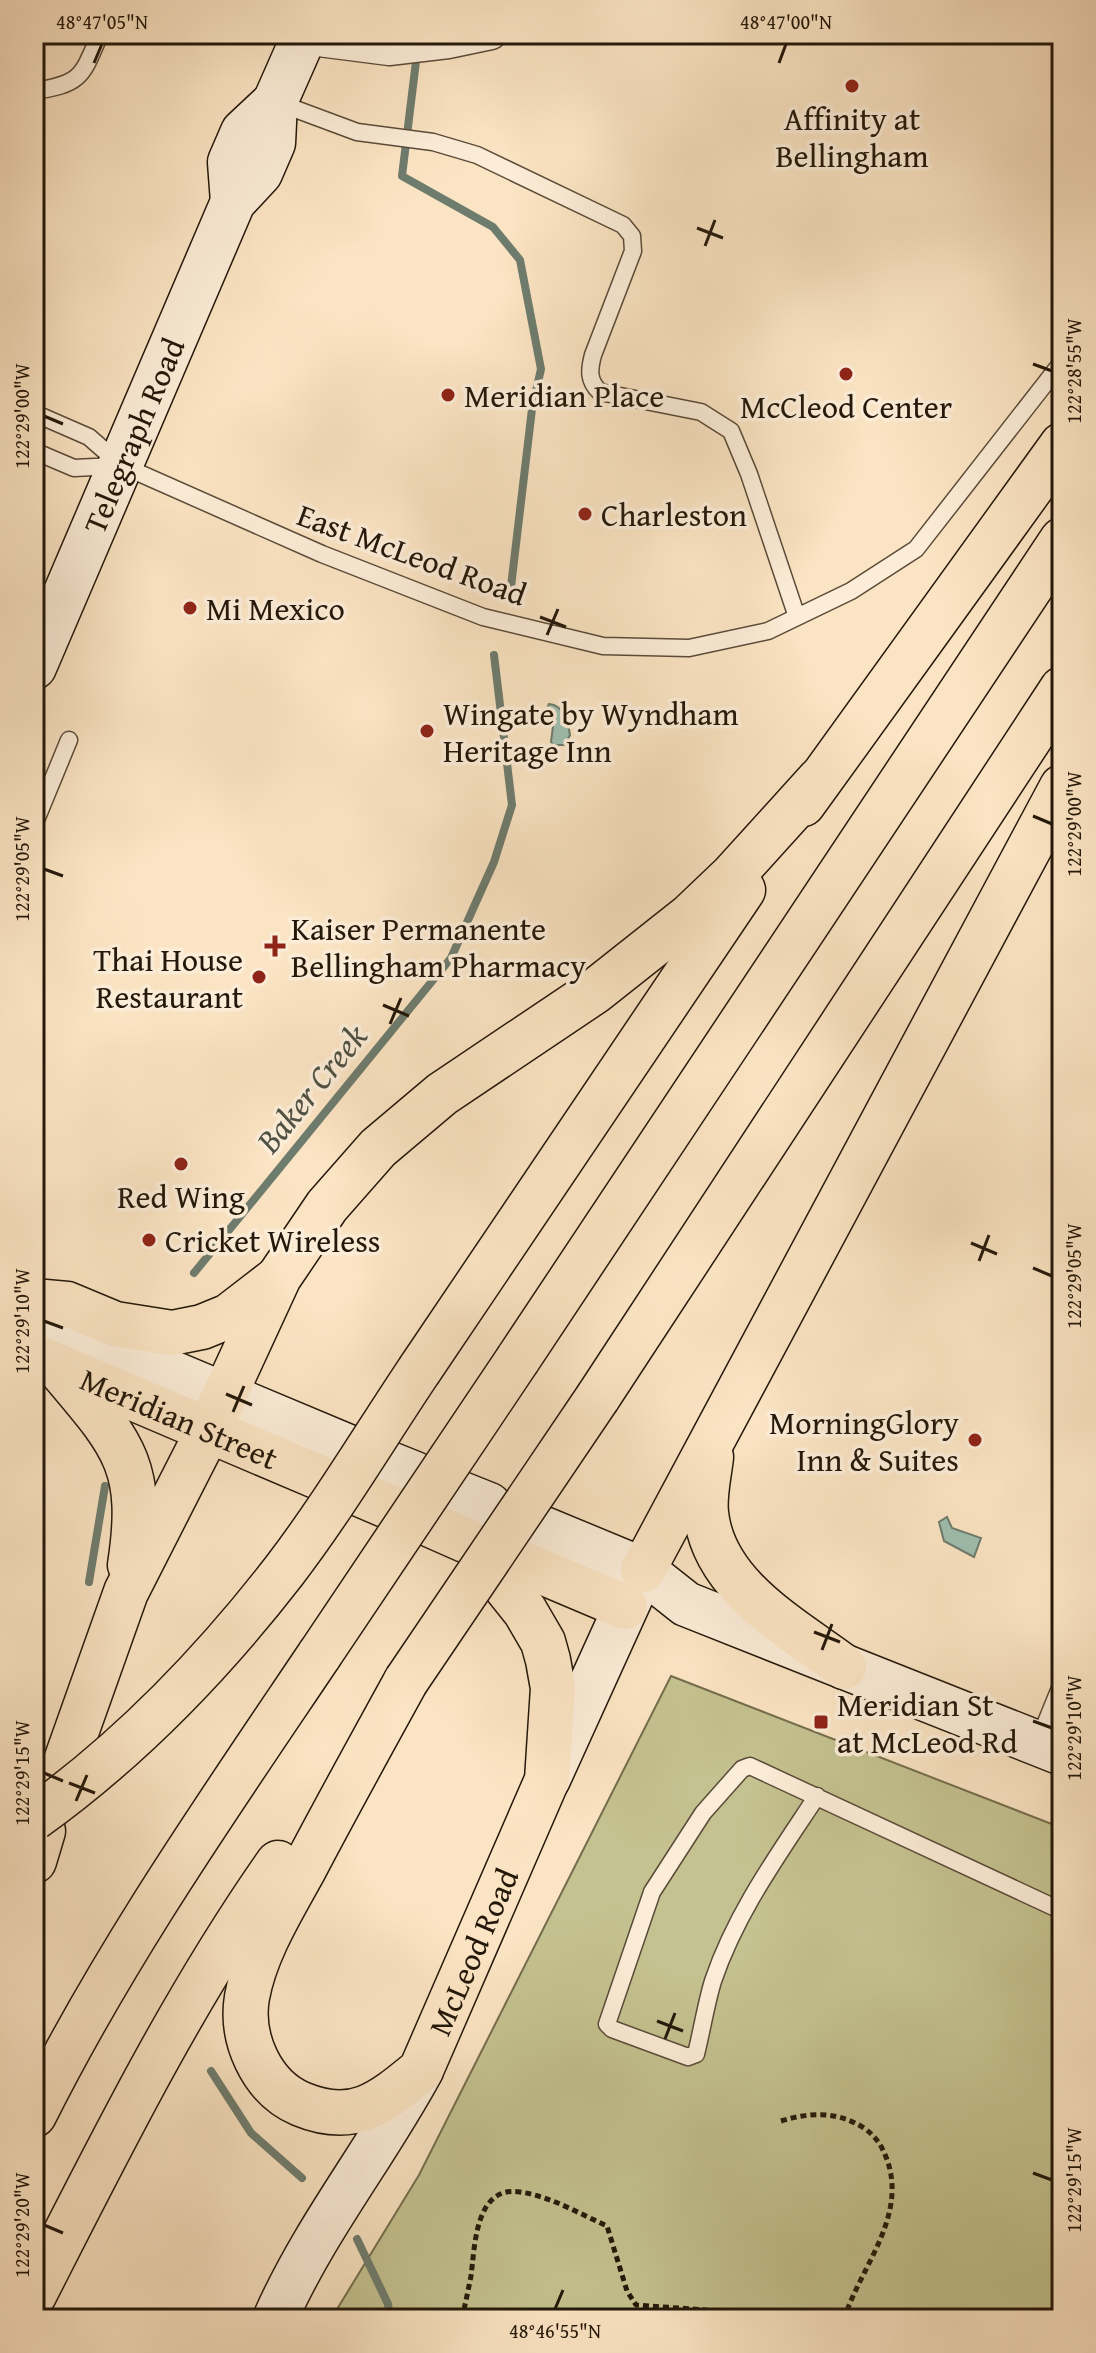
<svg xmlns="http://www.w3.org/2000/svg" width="1096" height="2353" font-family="'Gentium Book Plus',serif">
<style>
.green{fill:#c4c290;stroke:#746d4d;stroke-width:2}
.water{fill:#9fbfb0;stroke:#6e7c6e;stroke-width:2}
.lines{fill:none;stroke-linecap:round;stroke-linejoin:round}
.stream{stroke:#6e7c6e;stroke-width:8}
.lane-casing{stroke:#5a4b38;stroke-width:19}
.street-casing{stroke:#5a4b38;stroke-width:33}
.secondary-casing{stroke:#24180a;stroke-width:47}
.highway-casing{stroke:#24180a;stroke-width:47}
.path{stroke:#24180a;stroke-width:5;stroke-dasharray:6 4;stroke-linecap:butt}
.lane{stroke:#fcedd8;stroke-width:16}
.street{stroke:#fcedd8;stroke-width:30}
.secondary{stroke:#fcedd8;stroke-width:44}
.highway{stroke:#fbe4c3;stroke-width:44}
.highway-bridge-casing{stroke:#24180a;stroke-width:47;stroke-linecap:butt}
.highway-bridge{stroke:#fbe4c3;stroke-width:44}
.ticks{fill:none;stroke:#24180a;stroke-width:3}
.poi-dot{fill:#8f2418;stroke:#fcedd8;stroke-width:3}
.labels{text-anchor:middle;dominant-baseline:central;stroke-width:7;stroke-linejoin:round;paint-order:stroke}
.poi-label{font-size:32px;fill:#24180a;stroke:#fcedd8;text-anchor:start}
.street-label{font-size:32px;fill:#24180a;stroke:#fcedd8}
.water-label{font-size:34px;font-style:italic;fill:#4f5244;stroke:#fcedd8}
.neatline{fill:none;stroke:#24180a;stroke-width:3}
.ticks-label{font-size:20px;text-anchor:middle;fill:#24180a}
</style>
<rect width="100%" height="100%" fill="#fbe4c3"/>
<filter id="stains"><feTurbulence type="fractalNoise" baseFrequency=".0025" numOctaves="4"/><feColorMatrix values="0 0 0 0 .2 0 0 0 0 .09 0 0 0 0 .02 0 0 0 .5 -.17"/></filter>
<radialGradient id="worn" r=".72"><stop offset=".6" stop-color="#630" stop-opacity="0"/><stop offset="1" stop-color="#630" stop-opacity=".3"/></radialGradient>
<!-- green -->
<path class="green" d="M 671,1676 L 1062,1828 L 1062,2319 L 331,2319 L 419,2175 Z"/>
<!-- water -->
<path class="water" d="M 549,704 C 564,705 568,722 570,735 L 565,745 L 554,745 L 551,742 L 553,726 L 543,716 Z
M 947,1517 L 952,1528 L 981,1538 L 974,1557 L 944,1541 L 939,1522 Z"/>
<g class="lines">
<!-- stream -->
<path class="stream" d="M 417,53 L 402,176 L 493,227 L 520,260 L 541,369 L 532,409 L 510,595
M 194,1273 L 451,958 L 494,862 L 512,805 L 494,655
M 89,1582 L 105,1486
M 211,2071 L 251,2133 L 302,2178
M 357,2239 L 388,2304 L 390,2319"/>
<!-- lane casing -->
<g class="lane-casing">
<path id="lane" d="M 34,91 C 82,84 82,76 100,34
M 279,103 L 357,132 L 433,142 L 477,155 L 623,225 L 632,236 L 633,251 L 593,355 C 589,370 588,381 600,392 L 701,412 L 731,431 L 749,474 L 797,617
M 34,413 L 89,437 L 121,465 L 322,554 L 483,617 L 603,646 L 689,648 L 768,631 L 851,591 L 916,549 L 1062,362
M 34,451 L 74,468 L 115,466
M 34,825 L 69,740
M 1038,1742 L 1062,1683
M 817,1796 C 778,1855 736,1913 713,1981 C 706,2004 702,2030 696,2054 L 688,2057 L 612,2029 L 607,2024 L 652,1892 L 703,1813 L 742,1769 L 750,1766 L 1062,1911"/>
</g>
<!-- street casing -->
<g class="street-casing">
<path id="street" d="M 303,39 L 389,50 L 448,43 L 491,34"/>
</g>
<!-- secondary casing -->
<g class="secondary-casing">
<g id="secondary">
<path d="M 233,202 L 230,162 L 243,132 L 275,102"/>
<path id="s1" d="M 34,667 L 233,202 L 260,173 L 273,143 L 275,102 L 305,34"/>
<path d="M 34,1315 L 346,1446"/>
<path d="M 380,1460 L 415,1474"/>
<path d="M 454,1491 L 489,1505"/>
<path d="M 544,1529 L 643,1570 L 686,1604 L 1062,1753"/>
<path d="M 548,1779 L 642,1572"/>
<path d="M 275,2319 C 314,2230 375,2155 421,2070"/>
</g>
</g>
<!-- highway casing -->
<g class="highway-casing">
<g id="highway">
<path d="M 803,804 L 1062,445"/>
<path d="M 34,1301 L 67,1304 L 115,1324 L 172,1333 L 202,1327 L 229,1316 L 277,1279"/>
<path id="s2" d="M 34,1356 L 323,1479"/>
<path d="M 518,1359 L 1062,540"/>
<path d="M 420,1369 L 743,890"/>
<path d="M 63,1373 C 124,1445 145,1467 130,1565"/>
<path d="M 598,1397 L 1062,689"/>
<path d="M 711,1457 C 709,1475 704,1495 706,1513 C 713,1586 792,1628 844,1667"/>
<path d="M 357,1493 L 392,1508"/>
<path d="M 431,1525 L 465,1540"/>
<path d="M 521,1563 L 625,1607"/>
<path d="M 643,1570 L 1062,787"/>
<path id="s3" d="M 406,1681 C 372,1743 337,1806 304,1869 C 282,1909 255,1952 247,1997 C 240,2038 261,2087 301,2104 C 354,2126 381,2103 421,2070 L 547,1780 L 553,1688 L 548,1660 L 543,1642 L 525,1611 L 505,1586"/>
<path d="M 62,1772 L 126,1592 L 208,1431 L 279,1277 L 327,1206 L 378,1148 L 442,1094 L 594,992 L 690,916 L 732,876 L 819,780"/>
<path d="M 34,1861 L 43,1831"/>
<path d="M 34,2115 C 115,1953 219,1804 320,1654"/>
<path d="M 34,2295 C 109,2148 183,1998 278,1863"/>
</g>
</g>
<!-- path -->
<path class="path" d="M 781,2121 C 810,2112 837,2111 864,2128 C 875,2136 881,2144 886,2157 C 909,2215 861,2266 844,2319
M 462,2319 C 465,2305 468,2291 471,2276 C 475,2246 475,2185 520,2192 C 550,2196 580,2214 607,2226 L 627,2291 L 636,2305 L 706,2310 L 749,2319
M 802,2319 L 810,2316 L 820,2319"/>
<!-- lane -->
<use href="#lane" class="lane"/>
<!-- street -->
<use href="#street" class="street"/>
<!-- secondary -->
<use href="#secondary" class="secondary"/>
<!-- highway -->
<use href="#highway" class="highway"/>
<!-- highway-bridge casing -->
<g class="highway-bridge-casing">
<path id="highway-bridge" d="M 320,1654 L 518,1359
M 406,1681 L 598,1397
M 34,1818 C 130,1749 212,1664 284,1571 C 333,1507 375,1436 420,1369"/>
</g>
<!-- highway-bridge -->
<use href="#highway-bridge" class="highway-bridge"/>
</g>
<!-- ticks -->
<path class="ticks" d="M 94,63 L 102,44M 779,63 L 786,44M 697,228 L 723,238M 705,246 L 715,220M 1033,364 L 1052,371M 44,416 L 63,424M 540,617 L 566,627M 547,635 L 558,609M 1033,816 L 1052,824M 44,869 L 63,876M 383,1005 L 409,1016M 390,1024 L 401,998M 971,1243 L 997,1254M 979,1261 L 989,1235M 1033,1268 L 1052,1276M 44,1321 L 63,1328M 226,1394 L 252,1405M 233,1412 L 244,1386M 814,1632 L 840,1642M 822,1650 L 832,1624M 1033,1721 L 1052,1728M 44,1773 L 63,1781M 69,1783 L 95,1793M 76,1801 L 87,1775M 657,2021 L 683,2031M 665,2039 L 675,2013M 1033,2173 L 1052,2180M 44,2225 L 63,2233M 555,2309 L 563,2290"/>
<!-- markers -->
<g class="poi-dot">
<circle cx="852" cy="86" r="8"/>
<circle cx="846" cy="374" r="8"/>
<circle cx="448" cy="395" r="8"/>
<circle cx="585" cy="514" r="8"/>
<circle cx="190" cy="608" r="8"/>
<circle cx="427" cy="731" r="8"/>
<path d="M271 934h8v8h8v8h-8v8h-8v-8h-8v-8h8z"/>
<circle cx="259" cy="977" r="8"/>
<circle cx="181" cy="1164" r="8"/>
<circle cx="149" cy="1240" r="8"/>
<circle cx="975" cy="1440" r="8"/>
<rect x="813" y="1714" width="16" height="16" rx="4"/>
</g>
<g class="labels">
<!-- poi labels -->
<g class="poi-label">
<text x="852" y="118" text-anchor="middle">Affinity at<tspan x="852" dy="37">Bellingham</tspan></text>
<text x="464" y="395">Meridian Place</text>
<text x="846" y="406" text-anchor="middle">McCleod Center</text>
<text x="601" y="514">Charleston</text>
<text x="206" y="608">Mi Mexico</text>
<text x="443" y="713">Wingate by Wyndham<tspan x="443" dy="37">Heritage Inn</tspan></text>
<text x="291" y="928">Kaiser Permanente<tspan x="291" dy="37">Bellingham Pharmacy</tspan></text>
<text x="243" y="959" text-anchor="end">Thai House<tspan x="243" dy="37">Restaurant</tspan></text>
<text x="181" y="1196" text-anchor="middle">Red Wing</text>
<text x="165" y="1240">Cricket Wireless</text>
<text x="959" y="1422" text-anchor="end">MorningGlory<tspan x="959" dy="37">Inn &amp; Suites</tspan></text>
<text x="837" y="1704">Meridian St<tspan x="837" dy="37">at McLeod Rd</tspan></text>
</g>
<!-- street labels -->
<g class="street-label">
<text stroke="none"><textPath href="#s1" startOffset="252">Telegraph Road</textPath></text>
<text transform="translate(412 554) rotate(20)">East McLeod Road</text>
<text stroke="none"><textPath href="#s2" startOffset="158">Meridian Street</textPath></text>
<text stroke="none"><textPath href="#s3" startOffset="746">McLeod Road</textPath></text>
</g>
<!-- water labels -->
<g class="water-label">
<text transform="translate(311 1088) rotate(-51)">Baker Creek</text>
</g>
</g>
<!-- margin -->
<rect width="1096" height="2353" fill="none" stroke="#fbe4c3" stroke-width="88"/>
<rect x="44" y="44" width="1008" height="2265" class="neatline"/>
<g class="ticks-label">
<text x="102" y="29">48°47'05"N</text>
<text x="786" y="29">48°47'00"N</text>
<text transform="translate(1074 371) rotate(-90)" y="7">122°28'55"W</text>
<text transform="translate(22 416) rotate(-90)" y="7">122°29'00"W</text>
<text transform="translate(1074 824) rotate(-90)" y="7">122°29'00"W</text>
<text transform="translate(22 869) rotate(-90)" y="7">122°29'05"W</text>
<text transform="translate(1074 1276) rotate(-90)" y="7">122°29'05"W</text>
<text transform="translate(22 1321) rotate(-90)" y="7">122°29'10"W</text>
<text transform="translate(1074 1728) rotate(-90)" y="7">122°29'10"W</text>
<text transform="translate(22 1773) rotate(-90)" y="7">122°29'15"W</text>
<text transform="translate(1074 2180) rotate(-90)" y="7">122°29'15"W</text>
<text transform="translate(22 2225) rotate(-90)" y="7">122°29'20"W</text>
<text x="555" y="2338">48°46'55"N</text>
</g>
<rect width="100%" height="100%" filter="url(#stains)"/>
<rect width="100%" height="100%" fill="url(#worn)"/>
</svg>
